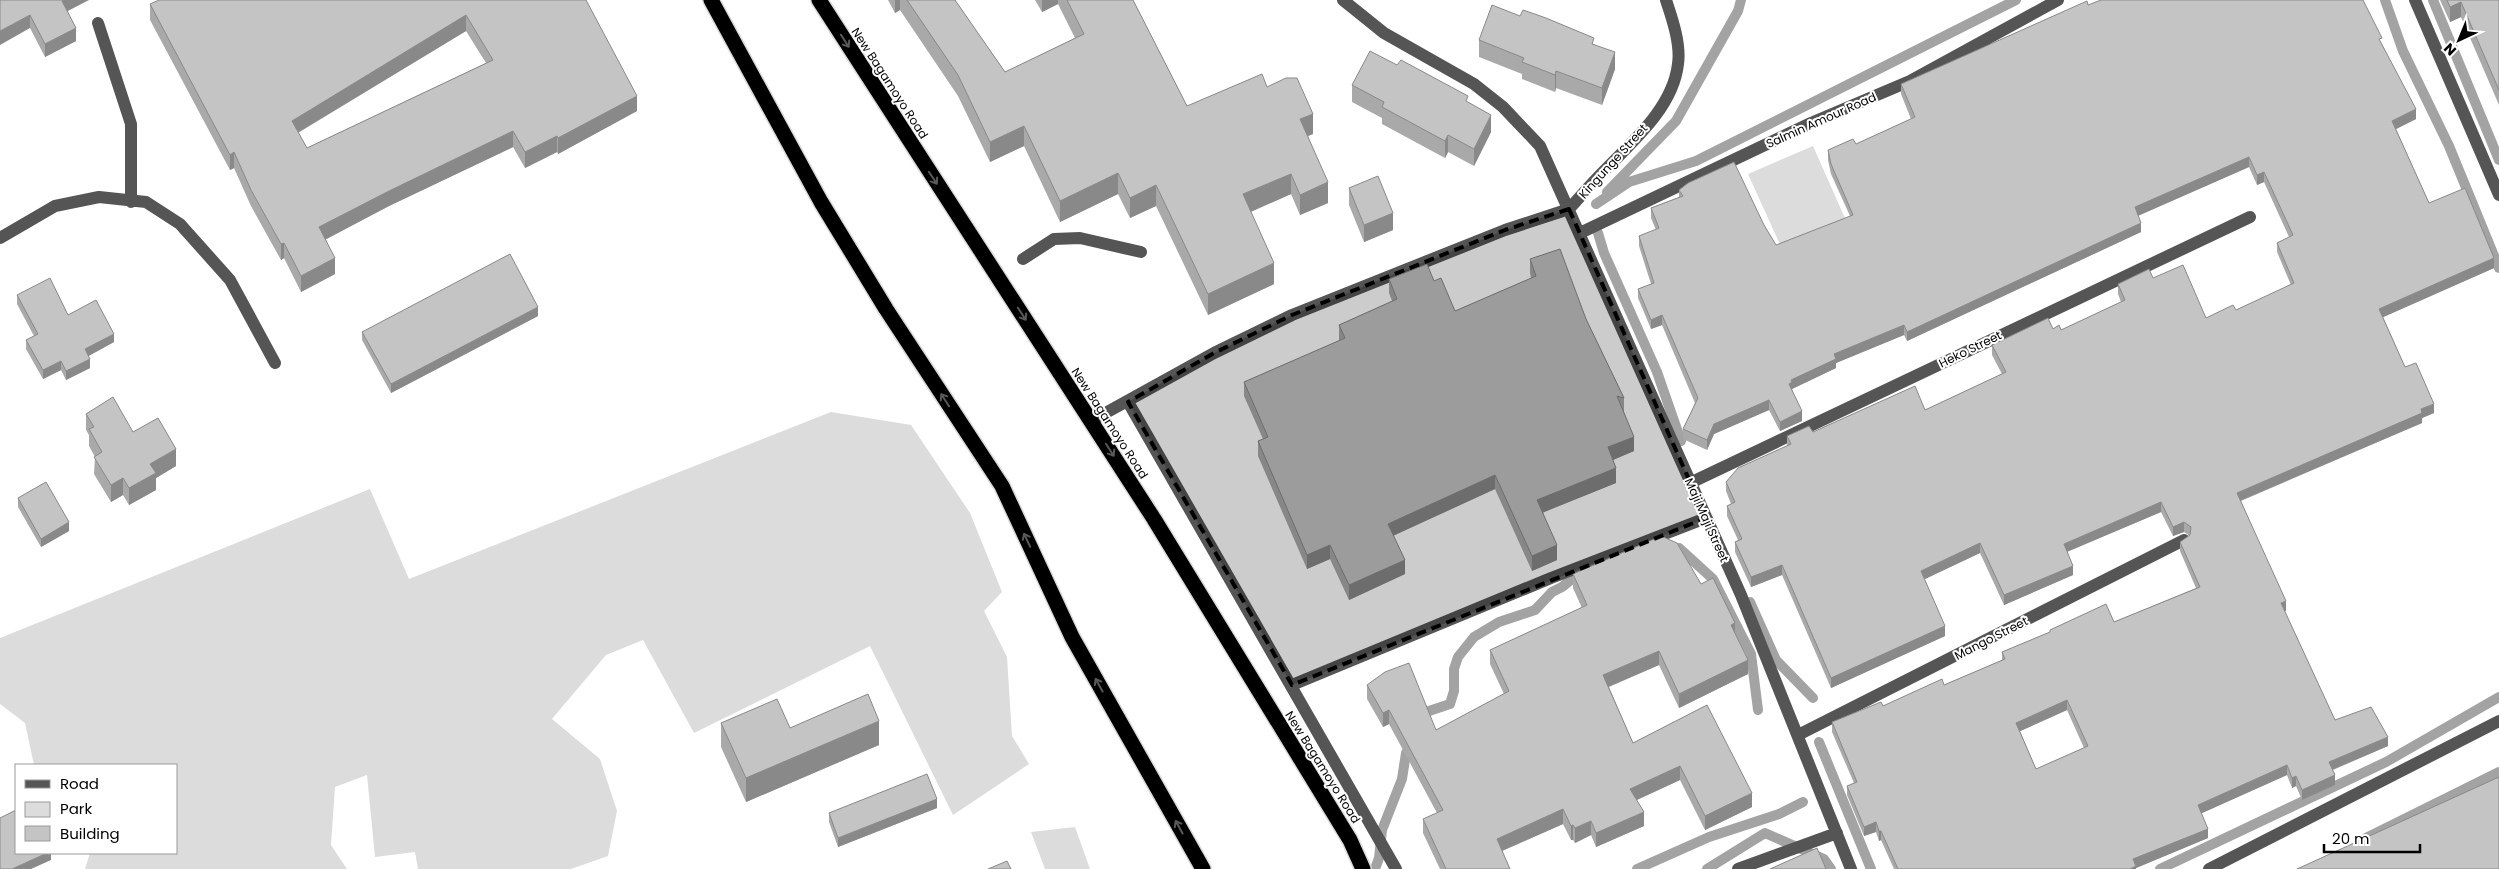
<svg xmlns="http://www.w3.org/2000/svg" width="2499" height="869" font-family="Poppins,sans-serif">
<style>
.green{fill:#dcdcdc}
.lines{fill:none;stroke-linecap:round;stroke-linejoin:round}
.stream{stroke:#a3a3a3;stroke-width:10}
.highway-casing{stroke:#dbdbdb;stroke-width:18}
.minor{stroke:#555;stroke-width:12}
.highway{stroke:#000;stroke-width:15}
.wall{fill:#a9a9a9;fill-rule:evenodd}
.shaded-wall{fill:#898989}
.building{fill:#c4c4c4;stroke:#898989;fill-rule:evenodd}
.oneway{stroke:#595959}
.marked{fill:#000;fill-opacity:0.2;stroke:#000;stroke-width:4;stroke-dasharray:10 6;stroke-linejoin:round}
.labels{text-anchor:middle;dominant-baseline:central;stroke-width:4;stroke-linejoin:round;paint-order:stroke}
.street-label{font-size:12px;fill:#000;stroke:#fff}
</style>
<rect width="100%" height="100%" fill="#fff"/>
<!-- green -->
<path class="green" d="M 1813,146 L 1848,225 L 1783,251 L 1748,174 Z
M 831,412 L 911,425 L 970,513 L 1002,592 L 984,611 L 1007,657 L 1012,736 L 1029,764 L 953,815 L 870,646 L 694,733 L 643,640 L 606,655 L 552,719 L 600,759 L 617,811 L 608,856 L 571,869 L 418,869 L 415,852 L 375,857 L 367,775 L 335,787 L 331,845 L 347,869 L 85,869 L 90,853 L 176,853 L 176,765 L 34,765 L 25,723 L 0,704 L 0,638 L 370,489 L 409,579 Z
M 1075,827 L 1090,869 L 1045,869 L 1031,832 Z"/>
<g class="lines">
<!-- stream -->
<path class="stream" d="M 2385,0 L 2403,51 L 2449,146 L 2499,268
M 2433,0 L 2499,160
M 1607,192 L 1676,121 L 1738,11 L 1741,0
M 1596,204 L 1629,182 L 1696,161 L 2016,0
M 1598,233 L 1604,253 L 1657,372 L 1681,441
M 1669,549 L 1679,548 L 1713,579 L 1751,654 L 1758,710
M 1750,602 L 1776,660 L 1813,698
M 1423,722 L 1426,712 L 1450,704 L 1454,691 L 1454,669 L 1458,657 L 1474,637 L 1499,622 L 1535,610 L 1552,592 L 1562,587 L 1583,570
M 1819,742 L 1871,869
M 2366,838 L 2499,772
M 1375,869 L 1379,858 L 1382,830 L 1402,779 L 1406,753 L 1413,744
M 1637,869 L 1709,837 L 1779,814 L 1803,802
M 1707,869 L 1765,833 L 1824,859 L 1831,869
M 2160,869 L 2386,762 L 2499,697"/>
<!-- highway casing -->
<g class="highway-casing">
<path id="highway" d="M 711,0 L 821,202 L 886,309 L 1002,486 L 1072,637 L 1203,869
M 819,0 L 1154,519 L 1350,840 L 1363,869"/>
</g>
<!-- minor -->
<path class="minor" d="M 1343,0 L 1384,33 L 1474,84 L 1503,107 L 1540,146 L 1741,595 L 1851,869
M 2415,0 L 2499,195
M 98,23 L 131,124 L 131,202
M 1569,209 C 1580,197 1591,184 1603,172 C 1632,142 1673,108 1678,64 C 1681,44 1672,18 1666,0
M 1580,233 L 1811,123 L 1910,81 L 2058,0
M 0,238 L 55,206 L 99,197 L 146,202 L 180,224 L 230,280 L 275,363
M 1023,259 L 1054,239 L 1080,238 L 1141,252
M 1128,402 L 1396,869
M 1091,421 L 1214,353 L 1292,315 L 1505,230 L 1569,209
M 1690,483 L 2250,217
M 1292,685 L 1551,578 L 1706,518
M 1798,735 L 2184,540
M 1738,869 L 1837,833
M 2209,869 L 2499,721"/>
<!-- highway -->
<use href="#highway" class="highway"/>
</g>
<!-- wall -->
<path class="wall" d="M 0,0 L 68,11 L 76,41 L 45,57 L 30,28 Z
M 586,0 L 637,111 L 558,154 L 557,152 L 525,168 L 513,147 L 389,206 L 326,239 L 335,274 L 301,292 L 284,258 L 281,260 L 251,206 L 234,168 L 230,170 L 150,20 L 150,4 ZM 466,31 L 486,63 L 307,148 L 298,133 Z
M 888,0 L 955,0 L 1005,72 L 1075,38 L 1058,4 L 1042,12 L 1035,0 L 1133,0 L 1187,106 L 1267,87 L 1313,134 L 1308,136 L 1328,203 L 1300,215 L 1291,194 L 1251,212 L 1274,284 L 1208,315 L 1156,206 L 1130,218 L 1118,194 L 1060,222 L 1024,146 L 990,162 L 958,96 L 900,10 L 895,13 Z
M 2440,0 L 2499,0 L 2499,105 L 2461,17 L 2450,22 Z
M 2088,5 L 2382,44 L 2416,119 L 2396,129 L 2429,203 L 2494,268 L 2383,317 L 2405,367 L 2434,413 L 2422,418 L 2422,423 L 2241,501 L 2286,611 L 2284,611 L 2335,720 L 2388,746 L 2333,770 L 2335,785 L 2302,800 L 2296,786 L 2292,788 L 2287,775 L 2201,813 L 2208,838 L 2136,868 L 2136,869 L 1894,869 L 1881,840 L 1879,841 L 1876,832 L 1864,836 L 1847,795 L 1847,786 L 1854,783 L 1832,732 L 1832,722 L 1883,706 L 1944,685 L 2002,660 L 2002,652 L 2050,632 L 2050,630 L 2114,622 L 2196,588 L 2180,551 L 2180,542 L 2190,536 L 2184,532 L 2173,536 L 2161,512 L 2067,552 L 2073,575 L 2004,605 L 1980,553 L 1924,579 L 1945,636 L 1831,688 L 1782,575 L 1751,587 L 1735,552 L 1735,542 L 1738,540 L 1727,516 L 1727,506 L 1731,504 L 1726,491 L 1726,482 L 1787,446 L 1787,436 L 1813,432 L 1925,410 L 2002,374 L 1992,355 L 1992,345 L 2053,329 L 2061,330 L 2121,302 L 2118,294 L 2118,284 L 2153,278 L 2206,318 L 2236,310 L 2291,285 L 2277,252 L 2277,243 L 2289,237 L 2264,182 L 2257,185 L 2249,167 L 2138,216 L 2141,232 L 1907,341 L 1904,335 L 1836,363 L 1836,368 L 1792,389 L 1802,421 L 1780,431 L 1769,410 L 1714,434 L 1707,450 L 1683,439 L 1683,429 L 1695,403 L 1662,325 L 1651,329 L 1638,298 L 1638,289 L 1651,284 L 1639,246 L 1639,236 L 1656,230 L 1651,218 L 1651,208 L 1679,197 L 1679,190 L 1764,225 L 1776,245 L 1850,216 L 1831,174 L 1828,160 L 1828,150 L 1856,144 L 1911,119 L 1901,94 L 1901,84 ZM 2067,710 L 2084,748 L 2036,769 L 2020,731 Z
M 1479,40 L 1594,44 L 1615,69 L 1602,105 L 1556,88 L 1555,92 L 1522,79 L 1522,74 L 1479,57 Z
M 1352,85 L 1468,103 L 1491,132 L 1474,166 L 1448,152 L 1445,158 L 1382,124 L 1382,118 L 1352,102 Z
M 1349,188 L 1393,230 L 1364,242 L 1349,205 Z
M 1530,259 L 1586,319 L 1624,398 L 1624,412 L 1634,451 L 1613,460 L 1616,483 L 1543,512 L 1557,560 L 1532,571 L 1495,489 L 1393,536 L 1405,574 L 1349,600 L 1330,559 L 1307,569 L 1258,456 L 1258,441 L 1263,439 L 1244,396 L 1244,382 L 1339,341 L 1339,325 L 1392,301 L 1389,293 L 1389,279 L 1434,281 L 1455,311 L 1531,278 L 1530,273 Z
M 17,295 L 68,315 L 114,342 L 88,356 L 90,368 L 66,380 L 61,370 L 43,379 L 26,349 L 26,340 L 34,336 L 17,304 Z
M 538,316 L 391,393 L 362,340 L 362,332 Z
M 86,414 L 133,432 L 176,466 L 156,478 L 156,490 L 129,505 L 123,495 L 111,502 L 94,474 L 95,457 L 89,446 L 89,435 L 86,430 Z
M 18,498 L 69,531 L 41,547 L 18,507 Z
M 1573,574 L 1701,584 L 1735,632 L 1748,674 L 1679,708 L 1659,665 L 1609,687 L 1633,743 L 1707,705 L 1752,807 L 1705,830 L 1680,780 L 1637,800 L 1644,826 L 1596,847 L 1591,835 L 1575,843 L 1573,840 L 1571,840 L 1563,824 L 1502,851 L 1510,869 L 1440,869 L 1423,833 L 1423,819 L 1437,813 L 1389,724 L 1383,727 L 1367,699 L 1367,685 L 1436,730 L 1504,694 L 1490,664 L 1490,650 L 1582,608 L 1573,588 Z
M 721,723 L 790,728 L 879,745 L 746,802 L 721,747 Z
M 937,808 L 838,847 L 829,822 L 829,813 Z"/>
<!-- shaded-wall -->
<path class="shaded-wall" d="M 64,0 L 89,0 L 62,14 L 62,1 Z
M 895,0 L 900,0 L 900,10 L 895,13 Z
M 1042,0 L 1058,0 L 1058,4 L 1042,12 Z
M 2461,2 L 2461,17 L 2450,22 L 2450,7 Z
M 30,15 L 30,28 L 0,45 L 0,31 Z
M 466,15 L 466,31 L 292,136 L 292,121 Z
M 76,28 L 76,41 L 45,57 L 45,44 Z
M 1615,52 L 1615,69 L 1602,105 L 1602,88 Z
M 1556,71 L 1556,88 L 1555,92 L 1555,75 Z
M 637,96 L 637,111 L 558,154 L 558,138 Z
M 2416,109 L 2416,119 L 2392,131 L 2392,121 Z
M 1313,114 L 1313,134 L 1300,139 L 1300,119 Z
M 1491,115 L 1491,132 L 1474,166 L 1474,149 Z
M 1024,126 L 1024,146 L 990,162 L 990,142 Z
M 513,131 L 513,147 L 389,206 L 319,243 L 319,227 L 389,191 Z
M 1448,135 L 1448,152 L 1445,158 L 1445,141 Z
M 557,136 L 557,152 L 525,168 L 525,152 Z
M 234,152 L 234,168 L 230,170 L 230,155 Z
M 2249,157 L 2249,167 L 2135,217 L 2135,207 Z
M 2264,172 L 2264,182 L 2257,185 L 2257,175 Z
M 1118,173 L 1118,194 L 1060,222 L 1060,201 Z
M 1291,174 L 1291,194 L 1243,215 L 1243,194 Z
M 1328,182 L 1328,203 L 1300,215 L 1300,195 Z
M 1156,185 L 1156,206 L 1130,218 L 1130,198 Z
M 1393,213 L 1393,230 L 1364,242 L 1364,225 Z
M 2141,223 L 2141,232 L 1907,341 L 1907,332 Z
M 284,243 L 284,258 L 281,260 L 281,244 Z
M 335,258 L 335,274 L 301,292 L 301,276 Z
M 2494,258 L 2494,268 L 2379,319 L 2379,309 Z
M 1274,263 L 1274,284 L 1208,315 L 1208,294 Z
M 538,307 L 538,316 L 391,393 L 391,384 Z
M 1662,315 L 1662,325 L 1651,329 L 1651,320 Z
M 1904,325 L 1904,335 L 1836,363 L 1836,368 L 1792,389 L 1792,392 L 1789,384 L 1791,380 L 1834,354 Z
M 114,334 L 114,342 L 85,358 L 85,349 Z
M 90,359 L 90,368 L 66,380 L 66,371 Z
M 61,361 L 61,370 L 43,379 L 43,370 Z
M 1769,400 L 1769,410 L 1714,434 L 1707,450 L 1707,440 L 1714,424 Z
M 2434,404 L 2434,413 L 2422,418 L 2422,423 L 2237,502 L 2237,493 L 2421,409 Z
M 1802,411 L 1802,421 L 1780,431 L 1780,422 Z
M 1634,437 L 1634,451 L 1608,462 L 1608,447 Z
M 176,449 L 176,466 L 156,478 L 156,490 L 129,505 L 129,488 L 150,464 Z
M 1616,468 L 1616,483 L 1537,515 L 1537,500 Z
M 1495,475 L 1495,489 L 1388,538 L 1388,524 Z
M 123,478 L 123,495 L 111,502 L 111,485 Z
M 2161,502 L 2161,512 L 2064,553 L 2064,544 Z
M 69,522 L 69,531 L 41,547 L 41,539 Z
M 2184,522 L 2184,532 L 2173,536 L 2173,527 Z
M 1980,543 L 1980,553 L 1921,581 L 1921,571 Z
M 1330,545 L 1330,559 L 1307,569 L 1307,555 Z
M 1557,545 L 1557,560 L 1532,571 L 1532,556 Z
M 1405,560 L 1405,574 L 1349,600 L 1349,585 Z
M 1782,565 L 1782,575 L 1751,587 L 1751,577 Z
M 2073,566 L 2073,575 L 2004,605 L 2004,595 Z
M 2286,601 L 2286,611 L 2281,613 L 2281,603 Z
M 1735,623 L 1735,637 L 1731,625 Z
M 1945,626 L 1945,636 L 1831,688 L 1831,678 Z
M 1659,651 L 1659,665 L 1603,689 L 1603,675 Z
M 1748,660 L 1748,674 L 1679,708 L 1679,694 Z
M 2067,700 L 2067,710 L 2016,733 L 2016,723 Z
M 1389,710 L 1389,724 L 1383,727 L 1383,713 Z
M 879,721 L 879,745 L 746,802 L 746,778 Z
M 2388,737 L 2388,746 L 2329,771 L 2329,762 Z
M 2287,765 L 2287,775 L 2198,815 L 2198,805 Z
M 1680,766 L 1680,780 L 1630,803 L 1630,789 Z
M 2335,775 L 2335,785 L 2302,800 L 2302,790 Z
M 2296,776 L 2296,786 L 2292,788 L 2292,778 Z
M 1752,793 L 1752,807 L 1705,830 L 1705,816 Z
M 937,799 L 937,808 L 838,847 L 838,838 Z
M 1563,809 L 1563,824 L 1497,853 L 1497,839 Z
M 1644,812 L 1644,826 L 1596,847 L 1596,833 Z
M 1591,821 L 1591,835 L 1575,843 L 1575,828 Z
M 1876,822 L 1876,832 L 1864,836 L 1864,827 Z
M 1573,825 L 1573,840 L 1571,840 L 1571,826 Z
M 2208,829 L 2208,838 L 2136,868 L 2136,869 L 2130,869 L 2133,859 Z
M 1879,831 L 1881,831 L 1881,840 L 1879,841 Z
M 47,853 L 51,853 L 51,860 L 31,869 L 12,869 Z"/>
<!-- building -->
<path class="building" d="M 0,0 L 64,0 L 62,1 L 76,28 L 45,44 L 30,15 L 0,31 Z
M 159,0 L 586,0 L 637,96 L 558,138 L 557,136 L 525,152 L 513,131 L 389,191 L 319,227 L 335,258 L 301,276 L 284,243 L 281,244 L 251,190 L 234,152 L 230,155 L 150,4 ZM 466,15 L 493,60 L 307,148 L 292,121 Z
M 907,0 L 955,0 L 1005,72 L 1084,34 L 1067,0 L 1133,0 L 1187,106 L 1262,74 L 1267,87 L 1286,78 L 1297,78 L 1313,114 L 1300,119 L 1328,182 L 1300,195 L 1291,174 L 1243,194 L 1274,263 L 1208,294 L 1156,185 L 1130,198 L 1118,173 L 1060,201 L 1024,126 L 990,142 L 958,75 Z
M 2101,0 L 2363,0 L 2382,38 L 2379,39 L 2416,109 L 2392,121 L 2429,203 L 2465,188 L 2494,258 L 2379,309 L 2405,367 L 2416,363 L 2434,404 L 2421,409 L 2422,413 L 2237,493 L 2286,601 L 2281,603 L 2335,720 L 2371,707 L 2388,737 L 2329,762 L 2335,775 L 2302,790 L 2296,776 L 2292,778 L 2287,765 L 2198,805 L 2208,829 L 2133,859 L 2136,866 L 2130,869 L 1898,869 L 1881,831 L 1879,831 L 1876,822 L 1864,827 L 1847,786 L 1857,782 L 1832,722 L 1881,702 L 1883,706 L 1942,679 L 1944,685 L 2005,659 L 2002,652 L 2050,632 L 2050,630 L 2106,604 L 2114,622 L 2200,587 L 2180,542 L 2190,535 L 2191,527 L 2184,522 L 2173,527 L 2161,502 L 2064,544 L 2073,566 L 2004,595 L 1980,543 L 1921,571 L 1945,626 L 1831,678 L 1782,565 L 1751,577 L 1735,542 L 1742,539 L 1727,506 L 1735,502 L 1726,482 L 1738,468 L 1791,444 L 1787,436 L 1809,426 L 1813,432 L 1915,386 L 1925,410 L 2006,372 L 1992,345 L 2048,318 L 2053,329 L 2059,325 L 2061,330 L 2125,300 L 2118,284 L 2149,269 L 2153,278 L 2183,265 L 2206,318 L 2233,305 L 2236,310 L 2294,283 L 2277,243 L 2293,235 L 2264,172 L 2257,175 L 2249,157 L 2135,207 L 2141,223 L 1907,332 L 1904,325 L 1834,354 L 1836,359 L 1791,380 L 1792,382 L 1789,384 L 1802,411 L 1780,422 L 1769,400 L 1714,424 L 1707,440 L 1683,429 L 1698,398 L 1662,315 L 1651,320 L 1638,289 L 1654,283 L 1639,236 L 1659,228 L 1651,208 L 1683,196 L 1679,190 L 1688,183 L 1734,162 L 1764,225 L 1776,245 L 1853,215 L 1831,164 L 1828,150 L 1853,139 L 1856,144 L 1915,117 L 1901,84 L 2087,1 L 2088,5 ZM 2067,700 L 2088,746 L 2036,769 L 2016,723 Z
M 2447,0 L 2499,0 L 2499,90 L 2461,2 L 2450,7 Z
M 1492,5 L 1520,16 L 1523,10 L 1546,18 L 1594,38 L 1592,44 L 1615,52 L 1602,88 L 1556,71 L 1555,75 L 1522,62 L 1524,58 L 1479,40 Z
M 1370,51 L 1397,65 L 1401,60 L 1468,96 L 1466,101 L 1491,115 L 1474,149 L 1448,135 L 1445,141 L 1382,107 L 1384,102 L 1352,85 Z
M 1378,176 L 1393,213 L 1364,225 L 1349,188 Z
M 1560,249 L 1586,319 L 1624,398 L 1617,396 L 1634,437 L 1608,447 L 1616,468 L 1537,500 L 1557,545 L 1532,556 L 1495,475 L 1388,524 L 1405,560 L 1349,585 L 1330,545 L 1307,555 L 1258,441 L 1268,437 L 1244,382 L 1345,338 L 1339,325 L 1397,299 L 1389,279 L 1427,264 L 1434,281 L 1441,278 L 1455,311 L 1536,276 L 1530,259 Z
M 510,254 L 538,307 L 391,384 L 362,332 Z
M 50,278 L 68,315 L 96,300 L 114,334 L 85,349 L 90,359 L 66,371 L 61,361 L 43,370 L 26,340 L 38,334 L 17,295 Z
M 113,397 L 133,432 L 158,418 L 176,449 L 150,464 L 156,473 L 129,488 L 123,478 L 111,485 L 94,457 L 102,452 L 89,429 L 94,427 L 86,414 Z
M 46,482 L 69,522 L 41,539 L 18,498 Z
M 1661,536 L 1677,543 L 1701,584 L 1713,578 L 1735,623 L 1731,625 L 1748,660 L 1679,694 L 1659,651 L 1603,675 L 1633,743 L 1707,705 L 1752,793 L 1705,816 L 1680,766 L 1630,789 L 1644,812 L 1596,833 L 1591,821 L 1575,828 L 1573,825 L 1571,826 L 1563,809 L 1497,839 L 1510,869 L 1446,869 L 1423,819 L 1443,810 L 1389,710 L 1383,713 L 1367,685 L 1385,672 L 1409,663 L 1436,730 L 1509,691 L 1490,650 L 1587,605 L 1573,574 Z
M 868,694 L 879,721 L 746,778 L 721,723 L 777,699 L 790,728 Z
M 927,774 L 937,799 L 838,838 L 829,813 Z
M 2499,777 L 2499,869 L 2297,869 Z
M 16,810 L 16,853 L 47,853 L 12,869 L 0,869 L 0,818 Z
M 1817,848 L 1826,869 L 1770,869 Z
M 1007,861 L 1011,869 L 988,869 Z"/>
<!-- one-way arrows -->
<defs><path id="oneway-shaft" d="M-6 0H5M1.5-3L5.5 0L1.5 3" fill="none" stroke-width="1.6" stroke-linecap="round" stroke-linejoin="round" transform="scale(1.25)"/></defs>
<g class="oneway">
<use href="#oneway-shaft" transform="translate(845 41) rotate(57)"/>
<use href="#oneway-shaft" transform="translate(933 178) rotate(56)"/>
<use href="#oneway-shaft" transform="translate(1022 314) rotate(57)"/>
<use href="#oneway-shaft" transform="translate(945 400) rotate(-123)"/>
<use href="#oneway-shaft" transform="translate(1110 450) rotate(57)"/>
<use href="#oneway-shaft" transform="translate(1027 540) rotate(-115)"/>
<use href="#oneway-shaft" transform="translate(1099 685) rotate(-119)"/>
<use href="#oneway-shaft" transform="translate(1179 827) rotate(-119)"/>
</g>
<!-- marked area -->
<path class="marked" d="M 1569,209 L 1706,518 L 1292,685 L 1128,402 L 1214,353 L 1292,315 L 1505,230 Z"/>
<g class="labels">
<!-- street labels -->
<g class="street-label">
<text transform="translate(890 83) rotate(57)">New Bagamoyo Road</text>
<text transform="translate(1821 120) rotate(-24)">Salmin Amour Road</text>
<text transform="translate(1613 161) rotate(-48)">Kingunge Street</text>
<text transform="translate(1970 349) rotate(-26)">Heko Street</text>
<text transform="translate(1110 423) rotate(57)">New Bagamoyo Road</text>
<text transform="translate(1707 520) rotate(66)">Maji Maji Street</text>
<text transform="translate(1991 638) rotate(-27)">Mango Street</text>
<text transform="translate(1323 767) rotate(58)">New Bagamoyo Road</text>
</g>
</g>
<!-- legend -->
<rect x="15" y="764" width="162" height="90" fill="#ffffff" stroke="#999999"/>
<rect x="25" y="780" width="25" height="8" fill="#555555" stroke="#999999"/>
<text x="60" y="789" font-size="15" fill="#000000">Road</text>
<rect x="25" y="802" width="25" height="15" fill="#dcdcdc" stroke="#999999"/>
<text x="60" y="814" font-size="15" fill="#000000">Park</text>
<rect x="25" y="826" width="25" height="15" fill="#c4c4c4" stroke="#999999"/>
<text x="60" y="839" font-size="15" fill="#000000">Building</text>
<!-- north arrow -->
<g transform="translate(2459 40) rotate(224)" stroke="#ffffff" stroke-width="4" paint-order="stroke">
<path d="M0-4L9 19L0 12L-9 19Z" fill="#000000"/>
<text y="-8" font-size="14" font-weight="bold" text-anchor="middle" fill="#000000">N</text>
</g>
<!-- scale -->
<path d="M2324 844v8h96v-8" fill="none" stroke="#000000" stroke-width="2.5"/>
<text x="2332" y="844" font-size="15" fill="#000000" stroke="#ffffff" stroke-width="4" paint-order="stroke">20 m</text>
</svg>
